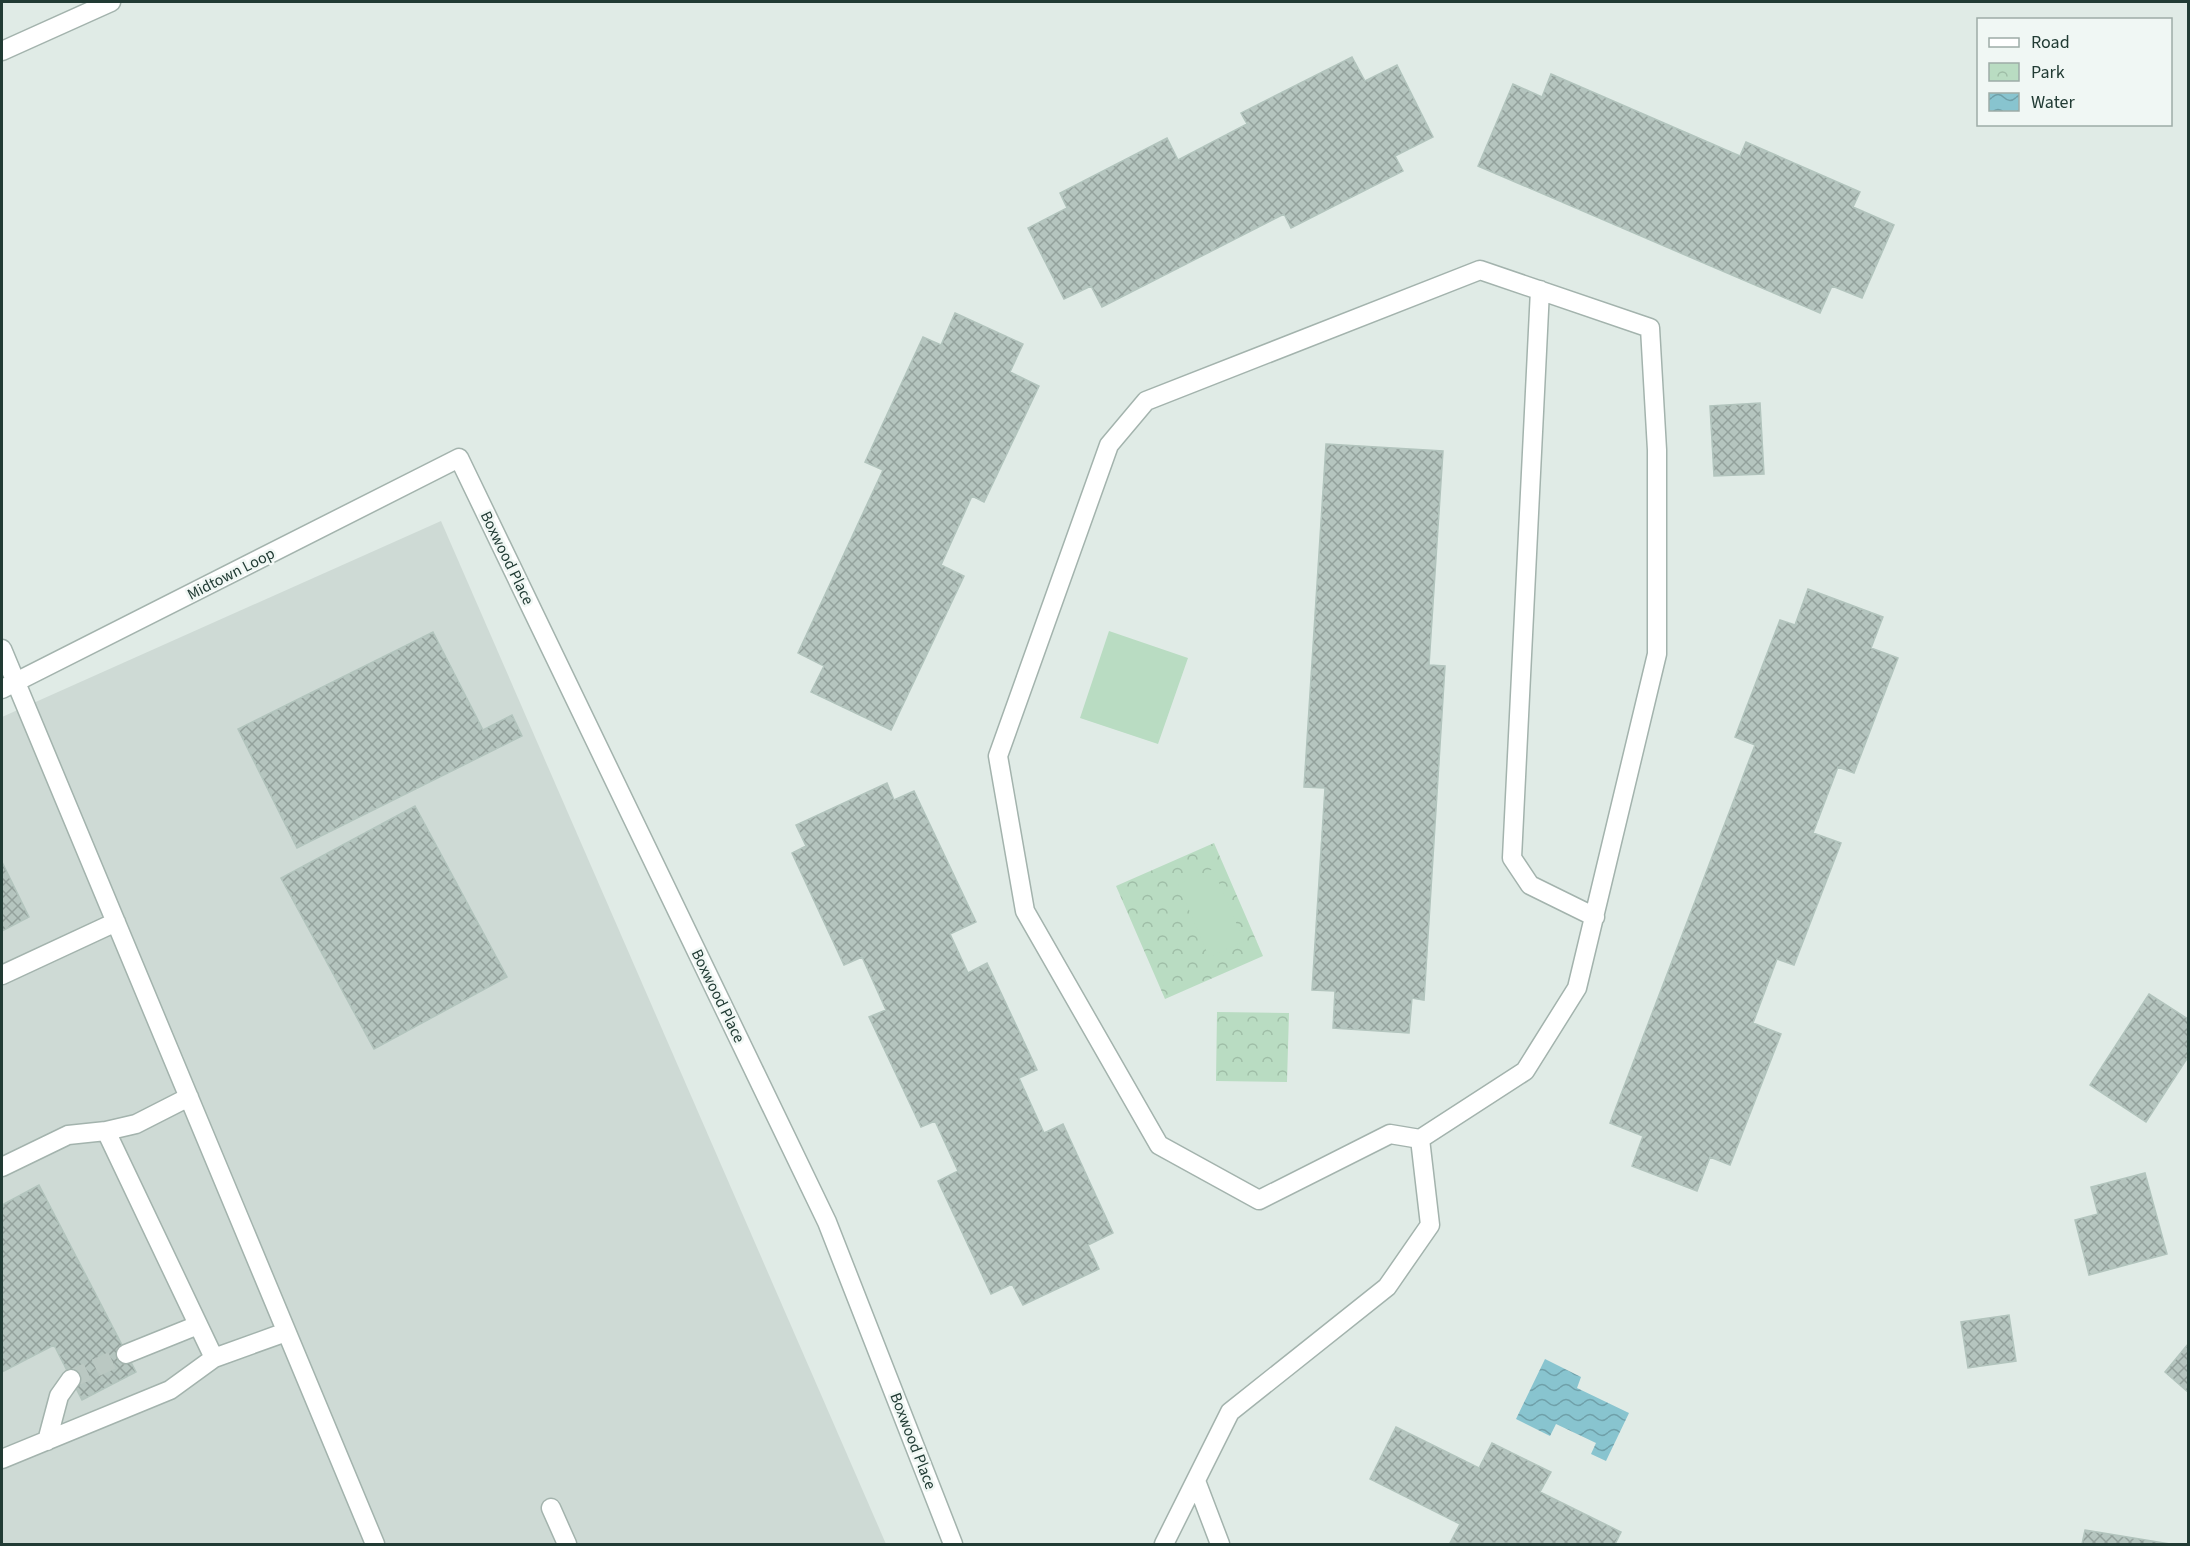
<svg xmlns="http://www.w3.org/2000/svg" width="2190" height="1546" font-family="'Source Sans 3',sans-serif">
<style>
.built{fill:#cedad5}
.park{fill:url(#park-crowns)}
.pitch{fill:#b9dcc2}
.water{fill:url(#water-waves)}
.building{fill:url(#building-cross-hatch);stroke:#b2c4bd;stroke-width:1.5}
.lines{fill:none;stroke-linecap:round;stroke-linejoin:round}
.minor-tunnel{stroke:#bac8c2;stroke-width:18;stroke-dasharray:18 9;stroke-linecap:butt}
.minor-casing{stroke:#a3b3ad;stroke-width:21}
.minor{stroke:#fff;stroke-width:18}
.labels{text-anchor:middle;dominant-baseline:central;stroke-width:5;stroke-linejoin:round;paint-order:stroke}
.street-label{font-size:16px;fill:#213b34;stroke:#f0f7f4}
</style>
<defs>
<pattern id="park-crowns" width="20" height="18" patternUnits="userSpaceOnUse" patternTransform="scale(1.5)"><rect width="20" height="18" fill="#b9dcc2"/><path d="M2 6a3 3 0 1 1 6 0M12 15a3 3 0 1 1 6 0" fill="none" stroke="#9fbea7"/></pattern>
<pattern id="water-waves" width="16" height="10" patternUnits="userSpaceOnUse" patternTransform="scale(1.5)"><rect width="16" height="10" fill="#88c4cf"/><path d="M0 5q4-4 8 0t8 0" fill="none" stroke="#6fa0a9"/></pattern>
<pattern id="building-cross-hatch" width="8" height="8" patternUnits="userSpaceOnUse" patternTransform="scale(1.5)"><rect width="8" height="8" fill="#b5c5bf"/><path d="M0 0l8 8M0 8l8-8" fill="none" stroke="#93a19c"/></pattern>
</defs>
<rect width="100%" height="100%" fill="#e0ebe6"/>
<!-- built -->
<path class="built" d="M 441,521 L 886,1544 L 2,1544 L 2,717 Z"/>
<!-- park -->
<path class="park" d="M 1214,843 L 1263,956 L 1165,999 L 1116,886 Z
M 1217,1012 L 1289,1013 L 1287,1082 L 1216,1081 Z"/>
<!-- pitch -->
<path class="pitch" d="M 1109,631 L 1188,658 L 1158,744 L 1080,718 Z
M 1213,869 L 1244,941 L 1209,957 L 1178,884 Z"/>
<!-- water -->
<path class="water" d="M 1545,1359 L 1581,1377 L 1577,1388 L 1629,1413 L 1606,1461 L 1591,1454 L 1596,1443 L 1556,1424 L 1550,1436 L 1516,1419 Z"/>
<!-- building -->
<path class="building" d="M 1352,57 L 1365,81 L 1397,65 L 1433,137 L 1395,156 L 1403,171 L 1291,228 L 1284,214 L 1102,307 L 1091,286 L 1064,299 L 1028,228 L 1067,208 L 1060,193 L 1167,138 L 1178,160 L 1247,124 L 1241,113 Z
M 1551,74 L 1740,156 L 1746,142 L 1860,192 L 1853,207 L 1894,225 L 1862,298 L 1832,286 L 1820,313 L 1478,166 L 1513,84 L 1542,97 Z
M 955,313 L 1023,344 L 1010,372 L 1039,386 L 984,502 L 972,496 L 941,565 L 964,576 L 891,730 L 811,692 L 824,666 L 798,653 L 883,470 L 865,462 L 923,337 L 941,345 Z
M 1760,403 L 1764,474 L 1714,476 L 1710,406 Z
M 1326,444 L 1443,451 L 1429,665 L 1445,666 L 1424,1000 L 1412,998 L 1409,1033 L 1333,1028 L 1335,991 L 1312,990 L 1325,788 L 1304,787 Z
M 1808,589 L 1883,617 L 1871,648 L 1898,658 L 1854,773 L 1838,767 L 1813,833 L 1841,843 L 1794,965 L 1777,959 L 1753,1023 L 1781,1034 L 1730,1165 L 1710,1157 L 1697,1191 L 1632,1166 L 1643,1136 L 1610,1123 L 1755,745 L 1735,737 L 1780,620 L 1795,625 Z
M 433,632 L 483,730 L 512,715 L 522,736 L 297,848 L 238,729 Z
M 887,783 L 894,800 L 914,791 L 976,922 L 950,934 L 968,973 L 987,963 L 1037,1070 L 1019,1078 L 1044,1133 L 1063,1124 L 1113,1233 L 1088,1245 L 1099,1269 L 1023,1305 L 1012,1284 L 991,1294 L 938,1181 L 958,1171 L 935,1121 L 921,1127 L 869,1017 L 886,1010 L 862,957 L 844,965 L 792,853 L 806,846 L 796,825 Z
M 415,806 L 507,977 L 374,1049 L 281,878 Z
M 2,862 L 29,917 L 2,931 Z
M 2149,994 L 2188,1019 L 2188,1057 L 2146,1122 L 2090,1085 Z
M 2145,1173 L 2167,1254 L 2089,1275 L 2075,1220 L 2098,1214 L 2091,1187 Z
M 39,1185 L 136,1372 L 82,1400 L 54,1345 L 2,1372 L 2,1205 Z
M 2009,1315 L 2016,1361 L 1968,1368 L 1961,1322 Z
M 2188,1344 L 2188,1392 L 2165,1372 Z
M 1396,1427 L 1479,1468 L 1492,1443 L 1551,1472 L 1540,1492 L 1621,1532 L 1615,1544 L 1450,1543 L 1460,1524 L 1370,1479 Z
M 2085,1530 L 2170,1544 L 2082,1544 Z"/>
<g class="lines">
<!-- minor-tunnel -->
<path class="minor-tunnel" d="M 71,1379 L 126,1354"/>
<!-- minor casing -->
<g class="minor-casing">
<path id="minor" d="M 2,51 L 111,2
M 1480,270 L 1650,328 L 1657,450 L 1657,654 L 1577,988 L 1525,1071 L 1420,1139 L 1390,1134 L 1259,1200 L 1159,1145 L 1025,911 L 998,756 L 1109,445 L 1146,401 Z
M 1540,290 L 1512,858 L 1530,885 L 1595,917
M 2,649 L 375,1544
M 2,689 L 459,458 L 827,1222 L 953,1544
M 2,975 L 116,922
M 106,1131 L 214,1358
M 2,1167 L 68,1135 L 106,1131 L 136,1124 L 189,1097
M 126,1354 L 198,1325
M 47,1441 L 59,1396 L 71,1379
M 2,1459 L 170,1390 L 214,1358 L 286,1332
M 1196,1481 L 1220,1544
M 551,1508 L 567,1544
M 1164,1544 L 1230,1412 L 1387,1287 L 1430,1225 L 1420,1139"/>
</g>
<!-- minor -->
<use href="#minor" class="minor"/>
</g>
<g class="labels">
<!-- street labels -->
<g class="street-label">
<text transform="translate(507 558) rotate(64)">Boxwood Place</text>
<text transform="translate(231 574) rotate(-27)">Midtown Loop</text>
<text transform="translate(718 996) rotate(64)">Boxwood Place</text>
<text transform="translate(913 1441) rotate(69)">Boxwood Place</text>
</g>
</g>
<!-- border -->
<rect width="2190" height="1546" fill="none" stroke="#213b34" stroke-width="6"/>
<!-- legend -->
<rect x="1977" y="18" width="195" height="108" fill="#f0f7f4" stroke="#9daca7" stroke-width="1.5"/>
<rect x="1989" y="38" width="30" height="9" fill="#ffffff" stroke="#9daca7" stroke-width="1.5"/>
<text x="2031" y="48" font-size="18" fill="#213b34">Road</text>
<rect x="1989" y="63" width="30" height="18" fill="url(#park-crowns)" stroke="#9daca7" stroke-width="1.5"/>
<text x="2031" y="78" font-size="18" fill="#213b34">Park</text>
<rect x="1989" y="93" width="30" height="18" fill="url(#water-waves)" stroke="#9daca7" stroke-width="1.5"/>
<text x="2031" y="108" font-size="18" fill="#213b34">Water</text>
</svg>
